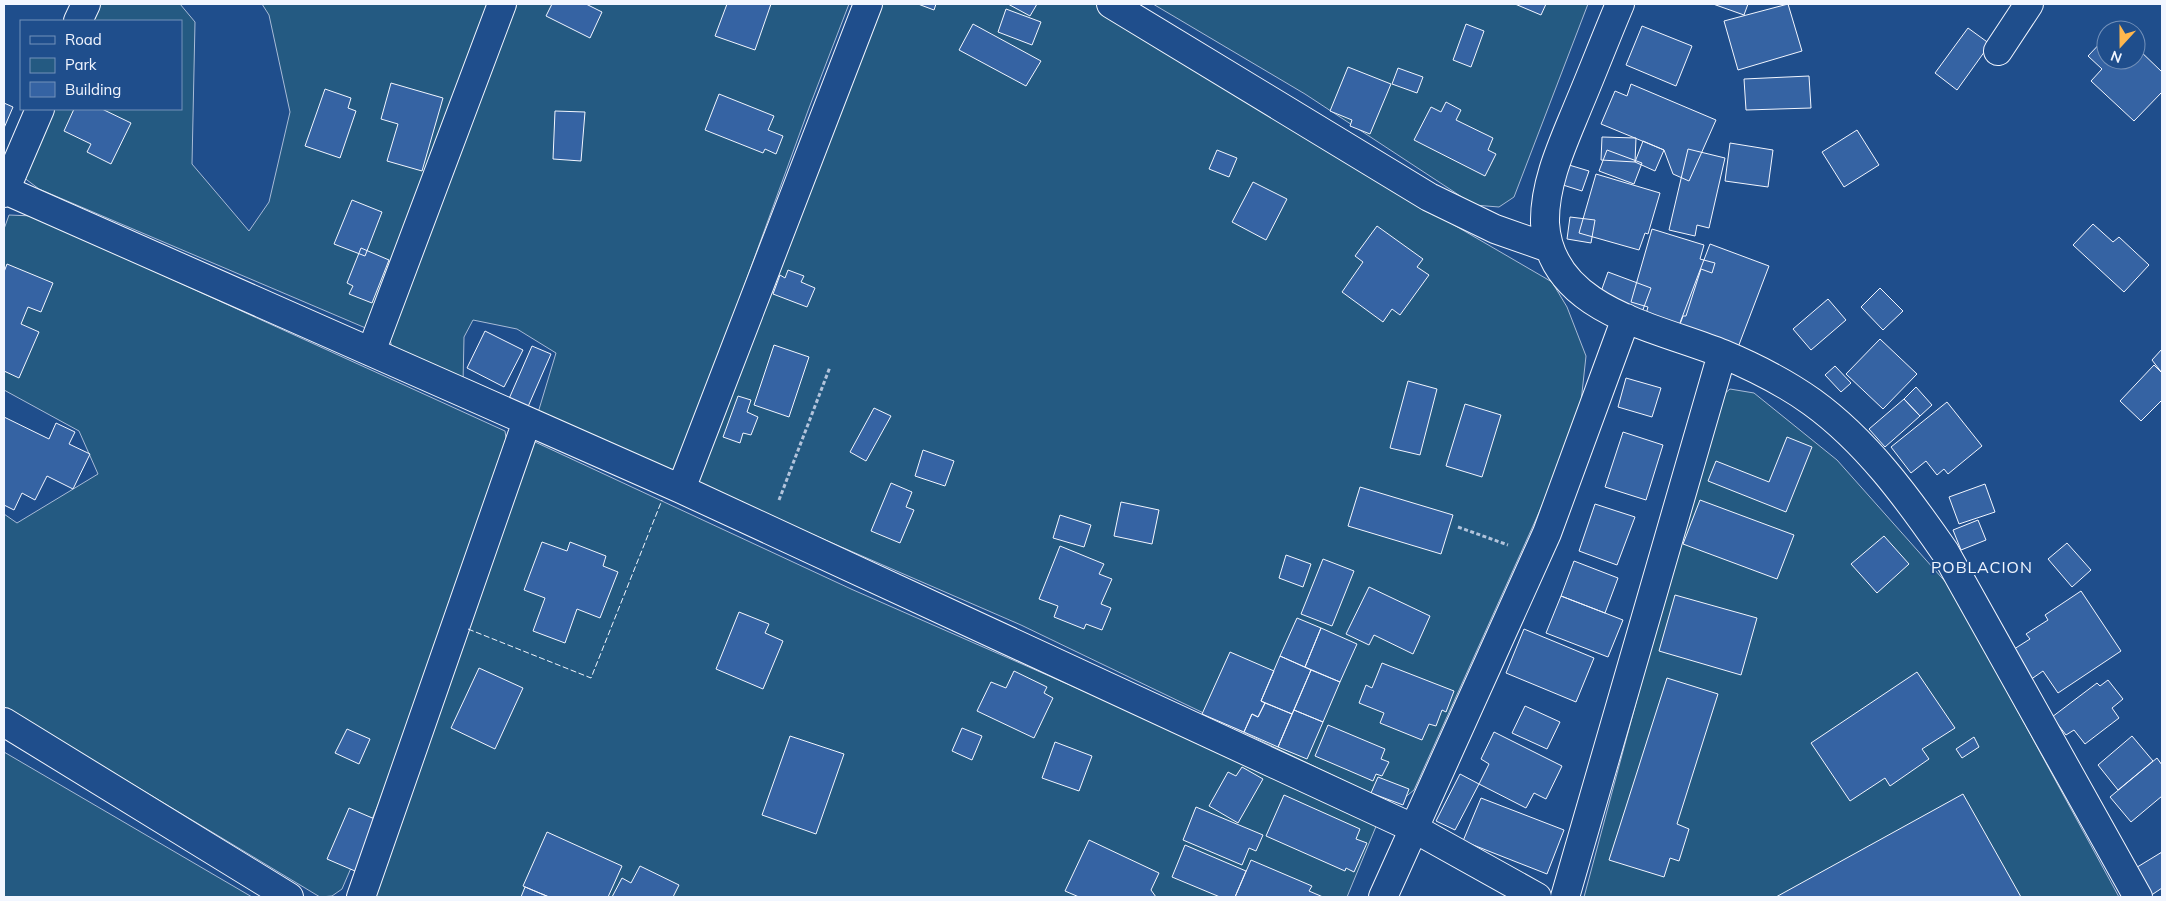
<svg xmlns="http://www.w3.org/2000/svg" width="2166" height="901" font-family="Mulish,sans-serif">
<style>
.green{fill:#245a82;stroke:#a8bbd7}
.building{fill:#3563a3;stroke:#f2f6ff}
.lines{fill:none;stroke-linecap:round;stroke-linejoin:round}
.street-casing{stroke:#f2f6ff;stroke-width:30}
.path{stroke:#b3c4dc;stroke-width:3;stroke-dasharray:4 2.5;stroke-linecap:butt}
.street{stroke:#1f4e8c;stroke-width:28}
.fence{stroke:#f2f6ff;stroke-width:1;stroke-dasharray:6 2.5;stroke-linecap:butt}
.labels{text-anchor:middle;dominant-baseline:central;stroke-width:4;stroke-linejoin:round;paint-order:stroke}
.quarter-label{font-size:16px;letter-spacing:1px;fill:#f2f6ff;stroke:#1f4e8c}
</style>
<rect width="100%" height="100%" fill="#1f4e8c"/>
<!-- green -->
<path class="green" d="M 97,4 L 180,4 L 195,22 L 192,164 L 249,231 L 269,202 L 290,112 L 269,15 L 262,4 L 490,4 L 368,329 L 39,189 L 23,177 L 52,109 L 181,109 L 181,21 L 90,21 Z
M 513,4 L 849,4 L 809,108 L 676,473 L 537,416 L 556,353 L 517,329 L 473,320 L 464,337 L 463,384 L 392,348 L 389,335 Z
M 878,4 L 1098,4 L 1442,218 L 1552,282 L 1567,307 L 1586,356 L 1581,402 L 1564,455 L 1537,517 L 1414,790 L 1403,799 L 1386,801 L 1021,625 L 694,483 Z
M 1153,4 L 1588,4 L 1514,197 L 1499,207 L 1474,205 L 1305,94 Z
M 9,215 L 33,216 L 505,431 L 508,452 L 415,719 L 342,889 L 332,896 L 320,897 L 4,707 L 4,514 L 17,523 L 98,474 L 79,431 L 4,390 L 4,229 Z
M 1730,389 L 1754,393 L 1837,460 L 1950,587 L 2119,897 L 1584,897 L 1717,400 Z
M 533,441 L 851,589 L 1202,743 L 1377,824 L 1347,897 L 373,897 Z
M 4,752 L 252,897 L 4,897 Z"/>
<!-- building -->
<path class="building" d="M 552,4 L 586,4 L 602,12 L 590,38 L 546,16 Z
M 727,4 L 771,4 L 755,50 L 715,36 Z
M 918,4 L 936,4 L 934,10 Z
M 1008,4 L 1037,4 L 1030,16 Z
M 1515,4 L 1546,4 L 1541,15 Z
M 1713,4 L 1748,4 L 1744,15 Z
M 1788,4 L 1802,51 L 1738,70 L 1724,21 Z
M 1006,9 L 1041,22 L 1032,45 L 998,32 Z
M 973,24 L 1041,61 L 1026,86 L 959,50 Z
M 1466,24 L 1484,31 L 1471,67 L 1453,60 Z
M 1642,26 L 1692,46 L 1676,86 L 1626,65 Z
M 1968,28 L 1990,44 L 1957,90 L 1935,73 Z
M 2106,37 L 2106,60 L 2136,60 L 2136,47 L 2162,72 L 2162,92 L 2134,121 L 2091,81 L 2102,69 L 2088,56 Z
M 1348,67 L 1391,84 L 1370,134 L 1350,126 L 1352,120 L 1330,111 Z
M 1398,68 L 1423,77 L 1417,93 L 1392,84 Z
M 1809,76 L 1811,108 L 1746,110 L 1744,79 Z
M 391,83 L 443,98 L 422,171 L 387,161 L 398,124 L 381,119 Z
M 1631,84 L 1716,120 L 1689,181 L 1673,174 L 1664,150 L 1601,124 L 1615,91 L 1627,96 Z
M 325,89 L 351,98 L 348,108 L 356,111 L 340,158 L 305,146 Z
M 719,94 L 774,116 L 768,130 L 783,136 L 776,154 L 765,149 L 763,153 L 705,130 Z
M 1446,102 L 1461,110 L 1456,120 L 1493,138 L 1488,150 L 1496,154 L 1485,176 L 1414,140 L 1431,107 L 1441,112 Z
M 4,103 L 13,107 L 4,128 Z
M 74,109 L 102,109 L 131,123 L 111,164 L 87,152 L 91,144 L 64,131 Z
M 555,111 L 585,112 L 581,161 L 553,159 Z
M 1857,130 L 1879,165 L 1844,187 L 1822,152 Z
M 1602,137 L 1636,138 L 1635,162 L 1601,160 Z
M 1643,141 L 1664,150 L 1655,171 L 1635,162 Z
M 1730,143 L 1773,150 L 1768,187 L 1725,181 Z
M 1688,149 L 1725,158 L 1709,228 L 1697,225 L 1695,236 L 1669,230 Z
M 1217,150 L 1237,158 L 1229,177 L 1209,169 Z
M 1607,150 L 1642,163 L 1634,184 L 1599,171 Z
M 1569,165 L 1589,171 L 1582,191 L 1563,185 Z
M 1596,174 L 1660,193 L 1648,234 L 1645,233 L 1639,250 L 1579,233 Z
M 1253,182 L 1287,199 L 1266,240 L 1232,222 Z
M 352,200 L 382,212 L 365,256 L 334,244 Z
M 1570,217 L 1595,220 L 1591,243 L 1567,239 Z
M 2093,224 L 2113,242 L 2119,237 L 2149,265 L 2124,292 L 2073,245 Z
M 1377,226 L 1423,259 L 1417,267 L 1429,275 L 1400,315 L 1392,309 L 1383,322 L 1342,292 L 1363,262 L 1355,256 Z
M 1652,229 L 1704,245 L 1700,259 L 1715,263 L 1712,273 L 1701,269 L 1686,316 L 1683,316 L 1679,327 L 1645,317 L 1648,307 L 1631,302 Z
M 1710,244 L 1769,266 L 1737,350 L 1678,328 Z
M 361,248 L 389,260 L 372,303 L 349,294 L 353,286 L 347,283 Z
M 7,264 L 53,283 L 41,312 L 28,307 L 21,324 L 39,332 L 19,378 L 4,371 L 4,272 Z
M 788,270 L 804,276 L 801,282 L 815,288 L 807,307 L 773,294 L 780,275 L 785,278 Z
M 1608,272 L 1651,288 L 1641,315 L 1598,300 Z
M 1880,288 L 1903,311 L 1883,330 L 1861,307 Z
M 1828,299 L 1846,320 L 1811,350 L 1793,329 Z
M 485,331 L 523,350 L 504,387 L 467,368 Z
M 1880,339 L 1917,374 L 1883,409 L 1846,374 Z
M 774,345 L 809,357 L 789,417 L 754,405 Z
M 532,346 L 551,354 L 527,409 L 508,401 Z
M 2162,349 L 2162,373 L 2152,360 Z
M 2154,365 L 2162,373 L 2162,400 L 2141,421 L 2120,401 Z
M 1835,366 L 1851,383 L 1841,392 L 1825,375 Z
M 1626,378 L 1661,388 L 1652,417 L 1618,407 Z
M 1408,381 L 1437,389 L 1420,455 L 1390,448 Z
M 1916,387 L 1932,405 L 1920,416 L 1904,399 Z
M 738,396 L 751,400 L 747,412 L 758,417 L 751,435 L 743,433 L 740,443 L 723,437 Z
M 1904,399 L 1920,416 L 1885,447 L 1869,429 Z
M 1947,402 L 1982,446 L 1948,474 L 1944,469 L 1937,475 L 1926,461 L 1911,473 L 1891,447 Z
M 1465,404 L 1501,415 L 1482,477 L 1446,466 Z
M 874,408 L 891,416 L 866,461 L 850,452 Z
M 4,417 L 49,439 L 56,423 L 75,432 L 69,444 L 90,454 L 73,489 L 47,476 L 35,500 L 22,493 L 14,510 L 4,505 Z
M 1623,432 L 1663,445 L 1646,500 L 1605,487 Z
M 1787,437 L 1812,447 L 1786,512 L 1708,481 L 1716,461 L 1769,482 Z
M 923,450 L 954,461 L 945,486 L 915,476 Z
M 891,483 L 912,492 L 906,507 L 914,510 L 900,543 L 871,531 Z
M 1985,484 L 1995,512 L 1959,524 L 1949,497 Z
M 1360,487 L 1453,515 L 1441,554 L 1348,526 Z
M 1700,500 L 1794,535 L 1777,579 L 1683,544 Z
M 1121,502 L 1159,510 L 1152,544 L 1114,536 Z
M 1595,504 L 1635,517 L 1617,565 L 1579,551 Z
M 1060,515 L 1091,525 L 1084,547 L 1053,538 Z
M 1978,520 L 1986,540 L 1961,550 L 1953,530 Z
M 1884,536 L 1909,564 L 1877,593 L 1851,564 Z
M 542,542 L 567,551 L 570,542 L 606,556 L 603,566 L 618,572 L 600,618 L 577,609 L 565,643 L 533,631 L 545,598 L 524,590 Z
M 2067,543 L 2091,570 L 2072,587 L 2048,559 Z
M 1060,546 L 1104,564 L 1099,574 L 1112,579 L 1101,604 L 1111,608 L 1102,630 L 1086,624 L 1084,629 L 1054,617 L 1058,606 L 1039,599 Z
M 1286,555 L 1311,564 L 1303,587 L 1279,578 Z
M 1323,559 L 1354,571 L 1332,626 L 1301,614 Z
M 1574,561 L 1618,578 L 1605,613 L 1561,596 Z
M 1369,587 L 1430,616 L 1413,654 L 1374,635 L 1369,645 L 1346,634 Z
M 2081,591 L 2121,651 L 2058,693 L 2043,671 L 2030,680 L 2011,651 L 2030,639 L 2026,634 L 2048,620 L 2045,615 Z
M 1675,595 L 1757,618 L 1741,675 L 1659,651 Z
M 1561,596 L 1623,620 L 1608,657 L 1546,633 Z
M 739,612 L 769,624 L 765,633 L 783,641 L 763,689 L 716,669 Z
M 1297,618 L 1321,628 L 1305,667 L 1280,656 Z
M 1321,628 L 1357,644 L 1340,682 L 1305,667 Z
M 1524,629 L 1594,658 L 1576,702 L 1506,673 Z
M 1230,652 L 1274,671 L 1261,701 L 1265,703 L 1258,717 L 1252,714 L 1244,732 L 1202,714 Z
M 1280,656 L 1311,670 L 1292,714 L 1261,701 Z
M 1382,663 L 1454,691 L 1446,712 L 1442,710 L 1436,726 L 1429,724 L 1422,740 L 1380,723 L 1384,713 L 1359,703 L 1366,685 L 1372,688 Z
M 479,668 L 523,688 L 495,749 L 451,728 Z
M 1311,670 L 1340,682 L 1323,722 L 1294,710 Z
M 1014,671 L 1047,687 L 1044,693 L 1053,698 L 1034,738 L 977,711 L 991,682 L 1006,688 Z
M 1917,672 L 1955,728 L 1922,749 L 1929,759 L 1890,786 L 1885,778 L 1850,801 L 1811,743 Z
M 1667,678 L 1718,694 L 1677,824 L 1689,829 L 1679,861 L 1670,858 L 1664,877 L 1609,860 Z
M 2108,680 L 2123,699 L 2112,708 L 2119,718 L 2085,744 L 2074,730 L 2066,735 L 2052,717 L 2097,683 L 2100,686 Z
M 1265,703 L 1292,714 L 1278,747 L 1244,732 L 1252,714 L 1258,717 Z
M 1525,706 L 1560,722 L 1547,749 L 1512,733 Z
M 1294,710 L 1323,722 L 1307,759 L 1278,747 Z
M 1328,725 L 1385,749 L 1381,759 L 1389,762 L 1382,776 L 1376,774 L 1373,781 L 1315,756 Z
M 962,728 L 982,736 L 972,760 L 952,751 Z
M 347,729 L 370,739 L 359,764 L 335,753 Z
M 1494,732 L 1562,766 L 1546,799 L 1534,793 L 1526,808 L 1479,784 L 1489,764 L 1481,759 Z
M 790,736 L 844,754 L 816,834 L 762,815 Z
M 2132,736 L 2153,761 L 2118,790 L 2098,765 Z
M 1974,737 L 1979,747 L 1962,758 L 1956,749 Z
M 1055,742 L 1092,756 L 1079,791 L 1042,778 Z
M 2157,758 L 2162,765 L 2162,796 L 2131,822 L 2110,797 Z
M 1242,767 L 1263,779 L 1238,823 L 1209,806 L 1228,772 L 1236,776 Z
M 1460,774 L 1479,784 L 1455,830 L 1436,821 Z
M 1378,777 L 1409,789 L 1403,805 L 1371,793 Z
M 1963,794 L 2021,897 L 1776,897 Z
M 1284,795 L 1360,829 L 1356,839 L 1367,843 L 1354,872 L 1346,868 L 1345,871 L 1266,836 Z
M 1481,798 L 1564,830 L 1547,874 L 1463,841 Z
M 1196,807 L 1263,835 L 1256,851 L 1249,848 L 1242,865 L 1183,840 Z
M 349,808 L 377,820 L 355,871 L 327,859 Z
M 547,832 L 622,866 L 608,897 L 549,897 L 523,886 Z
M 1089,840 L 1159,873 L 1151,890 L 1156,897 L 1079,897 L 1065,891 Z
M 1185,845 L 1246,871 L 1235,897 L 1220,897 L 1172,877 Z
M 2162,852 L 2162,888 L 2150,896 L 2134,869 Z
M 1251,860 L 1312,886 L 1309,891 L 1323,897 L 1235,897 Z
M 640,866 L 679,885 L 673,897 L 612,897 L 622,878 L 631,883 Z
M 525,887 L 549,897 L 521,897 Z"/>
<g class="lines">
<!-- street casing -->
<g class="street-casing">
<path id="street" d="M 1111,4 L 1429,197 L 1495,229 L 1549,248
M 1620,4 C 1606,37 1593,71 1579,104 C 1564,141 1544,182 1545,223 C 1550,311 1657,327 1723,354 C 1754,367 1784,382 1812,402 C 1866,441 1907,497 1945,552 L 2138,897
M 78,21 L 86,4
M 1998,51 L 2029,4
M 5,190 L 681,489 L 1415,829 L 1537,897
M 4,193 L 40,109
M 371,352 L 502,4
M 681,489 L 868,4
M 4,722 L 289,897
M 361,897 L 527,421
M 1383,897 L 1547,533 L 1626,318
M 1565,897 L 1722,354"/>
</g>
<!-- path -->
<path class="path" d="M 779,500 L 830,367
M 1458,527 L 1508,545"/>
<!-- street -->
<use href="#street" class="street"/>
<!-- fence -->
<path class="fence" d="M 468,629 L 591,678 L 662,500"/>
</g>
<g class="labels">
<!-- quarter labels -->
<g class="quarter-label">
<text x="1982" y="567">POBLACION</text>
</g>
</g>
<!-- border -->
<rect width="2166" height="901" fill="none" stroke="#f2f6ff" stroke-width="10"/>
<!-- legend -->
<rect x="20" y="20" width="162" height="90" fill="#1f4e8c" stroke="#7391ba"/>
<rect x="30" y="36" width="25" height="8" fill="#1f4e8c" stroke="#7391ba"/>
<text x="65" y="45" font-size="15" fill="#f2f6ff">Road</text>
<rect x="30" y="58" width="25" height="15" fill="#245a82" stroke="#7391ba"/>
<text x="65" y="70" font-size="15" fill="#f2f6ff">Park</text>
<rect x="30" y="82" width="25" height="15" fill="#3563a3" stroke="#7391ba"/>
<text x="65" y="95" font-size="15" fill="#f2f6ff">Building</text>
<!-- north arrow -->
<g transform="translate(2121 45) rotate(201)"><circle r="24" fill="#1f4e8c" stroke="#7391ba"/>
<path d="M0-4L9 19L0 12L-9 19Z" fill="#ffb74d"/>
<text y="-8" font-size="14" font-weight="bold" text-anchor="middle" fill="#f2f6ff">N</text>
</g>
</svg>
